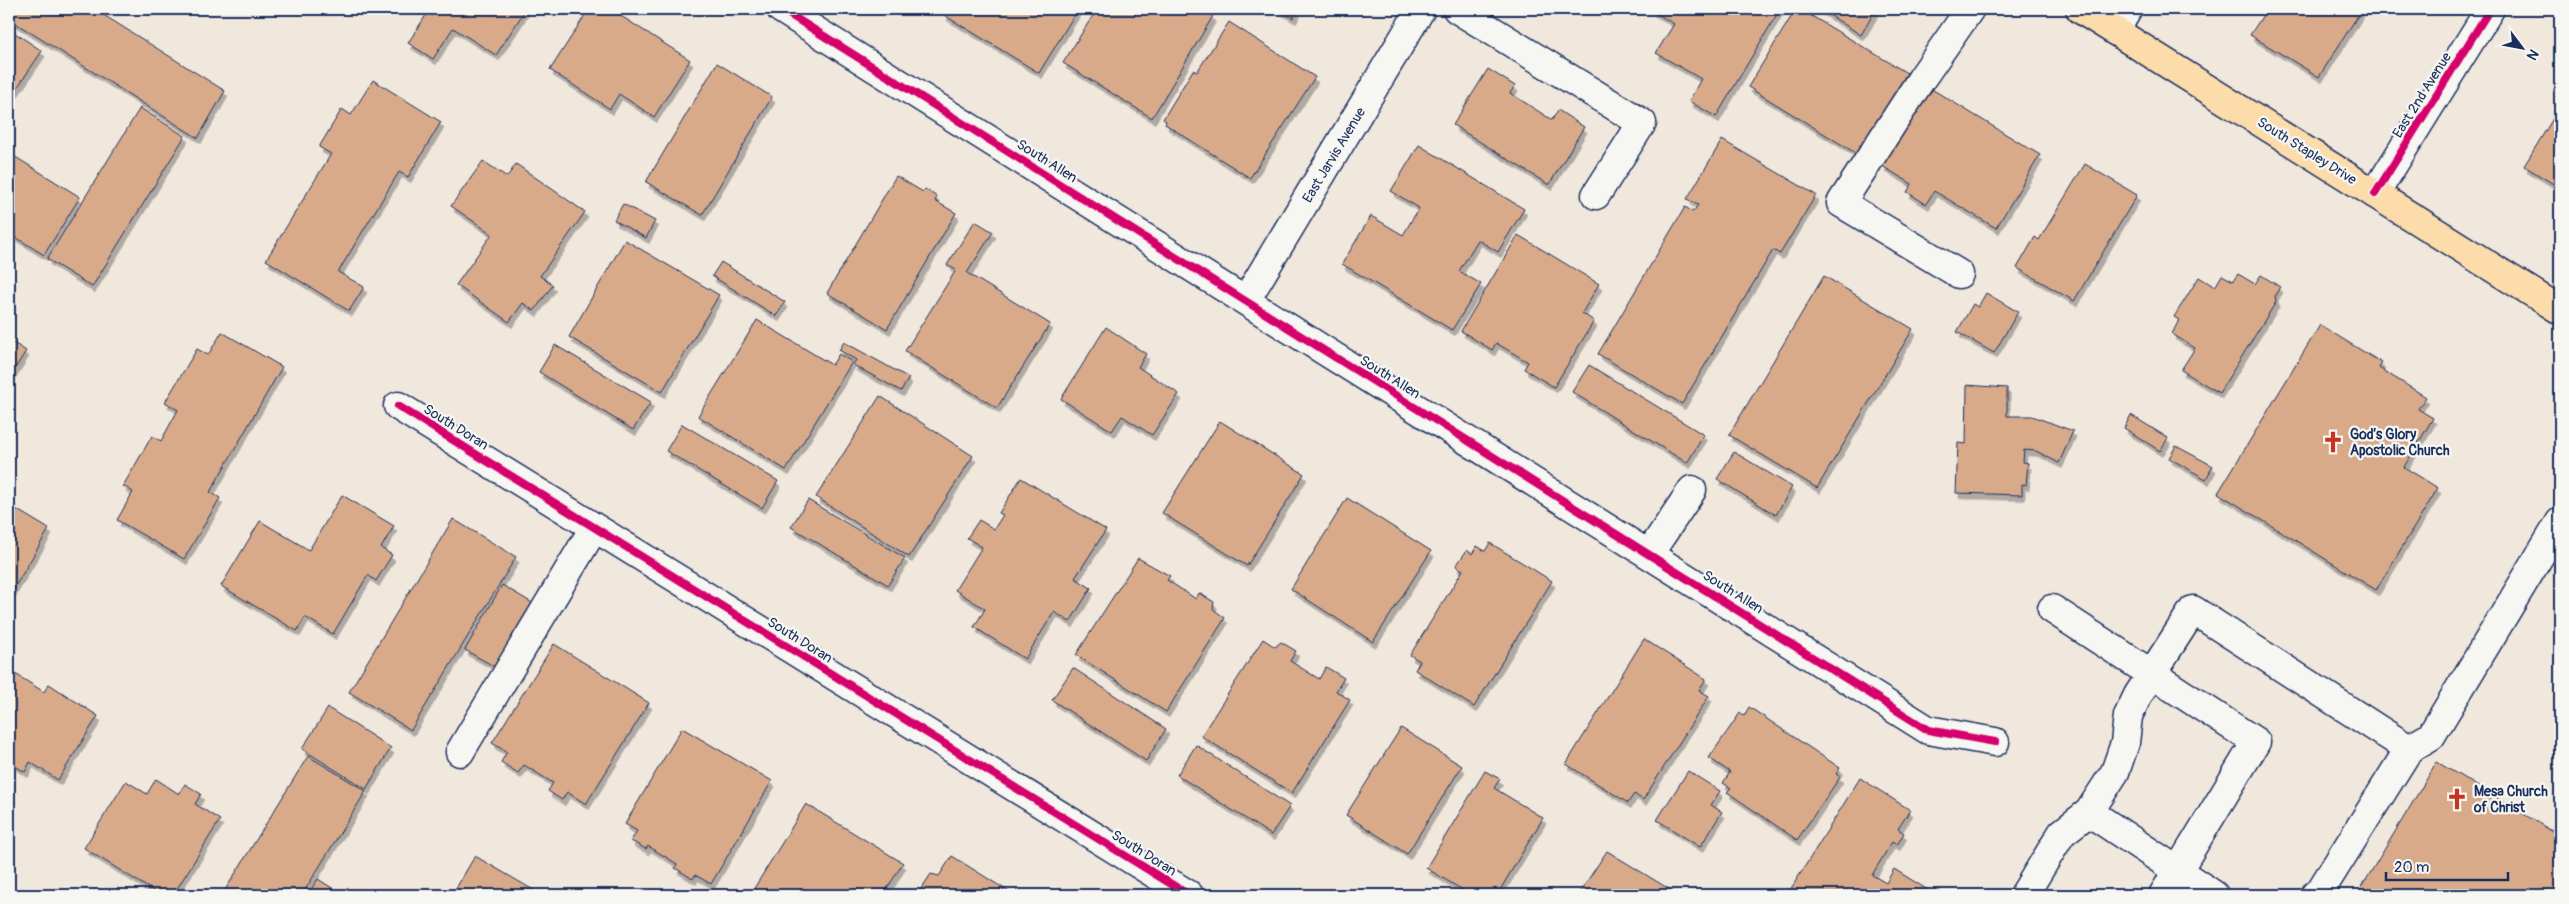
<svg xmlns="http://www.w3.org/2000/svg" width="2569" height="904" font-family="Pangolin,sans-serif">
<style>
.building{fill:#d8aa89;stroke:#1b2f5e;filter:url(#shadow)}
.lines{fill:none;stroke-linecap:round;stroke-linejoin:round}
.minor-casing{stroke:#1b2f5e;stroke-width:31}
.major-casing{stroke:#1b2f5e;stroke-width:31}
.minor{stroke:#f6f6f2;stroke-width:28}
.major{stroke:#fddcac;stroke-width:28}
.cycleway-casing{stroke:#f6f6f2;stroke-width:11}
.cycleway{stroke:#d6006c;stroke-width:8}
.labels{text-anchor:middle;dominant-baseline:central;stroke-width:4.5;stroke-linejoin:round;paint-order:stroke}
.street-label{font-size:14px;fill:#1b2f5e;stroke:#f6f6f2}
.poi-label{font-size:14px;font-weight:bold;fill:#1b2f5e;stroke:#f6f6f2;text-anchor:start}
</style>
<defs>
<filter id="shadow"><feDropShadow dx="3" dy="5.5" stdDeviation="0" flood-color="#0004"/></filter>
</defs>
<rect width="100%" height="100%" fill="#f0e7dd"/>
<filter id="ink" filterUnits="userSpaceOnUse"><feTurbulence type="fractalNoise" baseFrequency=".02" numOctaves="2"/><feDisplacementMap in="SourceGraphic" scale="10" xChannelSelector="R" yChannelSelector="G"/><feConvolveMatrix kernelMatrix="1 2 1 2 8 2 1 2 1" color-interpolation-filters="sRGB"/></filter>
<g filter="url(#ink)">
<!-- building -->
<path class="building" d="M 9,9 L 94,9 L 225,91 L 198,138 L 9,19 Z
M 430,9 L 526,9 L 496,55 L 453,28 L 433,59 L 408,43 Z
M 589,9 L 610,9 L 690,60 L 654,117 L 619,94 L 610,109 L 550,70 Z
M 948,9 L 1078,9 L 1039,73 L 944,15 Z
M 1097,9 L 1202,9 L 1213,16 L 1152,118 L 1063,63 Z
M 1278,9 L 1298,9 L 1293,18 Z
M 1652,9 L 1780,9 L 1716,117 L 1689,101 L 1701,79 L 1656,53 L 1674,24 L 1651,10 Z
M 1796,9 L 1800,9 L 1907,73 L 1857,154 L 1748,87 Z
M 1820,9 L 1876,9 L 1861,35 Z
M 2267,9 L 2362,9 L 2319,77 L 2250,35 Z
M 1229,22 L 1315,77 L 1250,178 L 1165,124 L 1166,121 L 1163,119 L 1193,70 L 1197,72 Z
M 9,29 L 42,51 L 9,100 Z
M 717,63 L 772,97 L 702,215 L 646,182 Z
M 1488,69 L 1515,86 L 1510,93 L 1552,120 L 1558,110 L 1584,127 L 1549,185 L 1453,125 Z
M 373,80 L 441,122 L 408,177 L 399,172 L 338,272 L 364,287 L 349,311 L 266,260 L 331,154 L 319,147 L 342,109 L 351,115 Z
M 1930,88 L 2040,155 L 1996,228 L 1934,191 L 1926,204 L 1907,192 L 1912,184 L 1882,166 Z
M 2560,107 L 2560,188 L 2524,166 Z
M 140,108 L 185,136 L 92,287 L 47,259 Z
M 1722,140 L 1816,195 L 1780,254 L 1773,250 L 1682,404 L 1598,354 L 1685,207 L 1693,212 L 1698,205 L 1687,199 Z
M 1419,145 L 1524,209 L 1498,252 L 1478,240 L 1459,271 L 1481,284 L 1452,330 L 1342,264 L 1371,216 L 1403,235 L 1419,208 L 1391,191 Z
M 9,153 L 80,197 L 44,255 L 9,233 Z
M 483,161 L 507,177 L 516,164 L 585,212 L 540,276 L 553,285 L 534,311 L 523,303 L 509,322 L 456,285 L 492,234 L 451,206 Z
M 2085,164 L 2137,195 L 2074,301 L 2017,268 L 2035,237 L 2039,240 Z
M 896,176 L 923,192 L 925,189 L 937,197 L 935,201 L 956,213 L 887,329 L 827,293 Z
M 623,204 L 655,221 L 646,238 L 614,220 Z
M 975,221 L 993,232 L 967,273 L 1050,324 L 997,408 L 905,351 L 956,270 L 947,265 Z
M 1518,235 L 1599,284 L 1582,313 L 1594,321 L 1554,387 L 1524,369 L 1528,362 L 1496,343 L 1492,350 L 1461,331 Z
M 625,240 L 719,295 L 662,392 L 569,337 Z
M 721,262 L 785,302 L 776,316 L 712,276 Z
M 2238,274 L 2255,284 L 2261,275 L 2280,287 L 2275,295 L 2276,302 L 2219,393 L 2181,370 L 2195,348 L 2172,334 L 2179,320 L 2174,317 L 2199,277 L 2215,287 L 2222,275 L 2233,281 Z
M 1824,276 L 1913,329 L 1817,488 L 1729,435 Z
M 1986,293 L 2018,312 L 1994,353 L 1957,332 L 1973,304 L 1978,307 Z
M 757,320 L 832,365 L 839,354 L 852,362 L 786,470 L 698,416 Z
M 2320,325 L 2382,363 L 2379,368 L 2426,397 L 2418,409 L 2433,418 L 2404,467 L 2438,488 L 2376,590 L 2218,493 Z
M 1106,327 L 1146,354 L 1138,367 L 1179,394 L 1152,435 L 1122,416 L 1112,431 L 1061,399 Z
M 222,332 L 282,367 L 210,492 L 220,498 L 184,559 L 117,520 L 133,492 L 123,486 L 152,436 L 161,441 L 178,410 L 165,402 L 197,349 L 208,355 Z
M 9,340 L 26,351 L 9,378 Z
M 844,342 L 909,378 L 901,391 L 853,365 L 856,360 L 839,350 Z
M 555,345 L 651,402 L 633,430 L 539,372 Z
M 1589,365 L 1704,435 L 1687,463 L 1572,392 Z
M 1967,385 L 2007,388 L 2007,416 L 2032,416 L 2073,431 L 2059,463 L 2036,451 L 2024,450 L 2023,462 L 2028,463 L 2026,485 L 2022,484 L 2022,495 L 1956,493 L 1958,443 L 1966,444 Z
M 880,396 L 973,456 L 909,557 L 816,497 Z
M 2131,415 L 2168,438 L 2160,451 L 2124,428 Z
M 1220,421 L 1304,474 L 1247,566 L 1162,513 Z
M 682,424 L 778,481 L 762,508 L 666,451 Z
M 2176,446 L 2213,466 L 2206,479 L 2169,458 Z
M 1734,452 L 1792,487 L 1776,515 L 1717,479 Z
M 1021,478 L 1106,530 L 1075,578 L 1091,588 L 1070,622 L 1054,612 L 1025,659 L 974,627 L 985,609 L 955,590 L 982,547 L 967,538 L 979,520 L 994,529 L 1003,515 L 999,513 Z
M 342,495 L 394,526 L 381,548 L 392,555 L 376,581 L 368,575 L 333,634 L 305,617 L 297,631 L 221,586 L 260,521 L 309,550 Z
M 1347,498 L 1431,551 L 1373,642 L 1291,589 Z
M 808,500 L 905,558 L 888,585 L 791,527 Z
M 9,505 L 49,529 L 9,597 Z
M 453,519 L 516,557 L 411,730 L 349,692 Z
M 1490,543 L 1552,581 L 1474,707 L 1415,670 L 1420,661 L 1410,655 L 1463,570 L 1456,566 L 1467,550 L 1472,554 L 1477,546 L 1485,551 Z
M 1138,558 L 1170,576 L 1167,580 L 1196,599 L 1199,593 L 1214,602 L 1213,609 L 1225,618 L 1166,712 L 1076,655 Z
M 502,585 L 534,604 L 497,668 L 465,650 Z
M 1263,639 L 1275,647 L 1281,642 L 1296,651 L 1290,661 L 1319,679 L 1326,667 L 1344,678 L 1336,691 L 1350,700 L 1292,793 L 1201,736 Z
M 1644,639 L 1706,679 L 1699,690 L 1709,696 L 1643,800 L 1634,794 L 1628,803 L 1566,764 Z
M 554,644 L 649,703 L 586,804 L 567,792 L 562,800 L 548,791 L 553,783 L 524,765 L 518,773 L 501,762 L 507,752 L 492,743 Z
M 1073,668 L 1166,729 L 1146,761 L 1052,700 Z
M 9,670 L 44,692 L 49,684 L 98,716 L 58,780 L 30,762 L 25,772 L 9,762 Z
M 1749,707 L 1840,768 L 1836,774 L 1840,777 L 1797,840 L 1727,792 L 1731,788 L 1723,783 L 1730,772 L 1709,758 L 1740,713 L 1744,716 Z
M 328,708 L 391,748 L 366,789 L 302,749 Z
M 682,728 L 772,781 L 711,884 L 695,875 L 693,879 L 675,868 L 677,864 L 648,846 L 646,849 L 631,841 L 637,831 L 625,824 Z
M 1401,728 L 1462,766 L 1407,854 L 1346,815 Z
M 1196,745 L 1290,806 L 1271,835 L 1177,775 Z
M 308,756 L 366,791 L 302,895 L 222,895 Z
M 2437,762 L 2560,836 L 2560,895 L 2357,895 Z
M 1485,771 L 1500,779 L 1494,788 L 1543,818 L 1497,895 L 1471,895 L 1426,868 Z
M 1688,771 L 1720,791 L 1711,805 L 1722,812 L 1700,847 L 1657,820 Z
M 1860,778 L 1910,810 L 1898,829 L 1904,833 L 1897,845 L 1892,842 L 1872,875 L 1886,883 L 1894,869 L 1936,895 L 1787,895 Z
M 156,779 L 179,794 L 185,784 L 201,794 L 195,804 L 220,820 L 173,895 L 160,895 L 84,848 L 126,781 L 147,794 Z
M 806,804 L 903,863 L 883,895 L 750,895 Z
M 1607,851 L 1674,892 L 1672,895 L 1578,895 Z
M 475,856 L 542,895 L 452,895 Z
M 952,856 L 1011,893 L 1010,895 L 917,895 L 931,874 L 939,876 Z
M 318,879 L 343,895 L 307,895 Z"/>
<g class="lines">
<!-- minor casing -->
<g class="minor-casing">
<path id="minor" d="M 781,9 L 1928,730 L 1995,742
M 1457,9 L 1642,123 L 1596,195
M 2115,31 L 2128,9
M 2375,194 L 2490,9
M 1959,274 L 1841,203 L 1922,78 L 1970,9
M 1246,300 L 1421,9
M 398,406 L 1189,895
M 1649,554 L 1692,490
M 2052,609 L 2256,742 L 2163,895
M 460,752 L 594,528
M 2089,812 L 2214,895
M 2024,895 L 2062,833 L 2089,812 L 2115,772 L 2125,743 L 2128,716 L 2138,695 L 2193,610 L 2409,749
M 2315,895 L 2319,893 L 2409,749 L 2431,736 L 2560,522"/>
</g>
<!-- major casing -->
<g class="major-casing">
<path id="major" d="M 2080,9 L 2560,310"/>
</g>
<!-- minor -->
<use href="#minor" class="minor"/>
<!-- major -->
<use href="#major" class="major"/>
<!-- cycleway casing -->
<g class="cycleway-casing">
<path id="cycleway" d="M 781,9 L 1928,730 L 1995,742
M 2375,194 L 2490,9
M 398,406 L 1189,895"/>
</g>
<!-- cycleway -->
<use href="#cycleway" class="cycleway"/>
</g>
</g>
<!-- icons -->
<defs>
<g id="church-bare" transform="scale(1.725)"><path d="M-1.2-6h2.4v3.5h3.3v2.4h-3.3V6h-2.4V-.1h-3.3v-2.4h3.3Z" fill="#c8321e" stroke="#f6f6f2" stroke-width="2.5" paint-order="stroke"/></g>
</defs>
<g fill-rule="evenodd">
<use href="#church-bare" x="2333" y="442"/>
<use href="#church-bare" x="2457" y="799"/>
</g>
<g class="labels">
<!-- street labels -->
<g class="street-label">
<text transform="translate(2422 95) rotate(-58)">East 2nd Avenue</text>
<text transform="translate(2307 151) rotate(32)">South Stapley Drive</text>
<text transform="translate(1334 155) rotate(-59)">East Jarvis Avenue</text>
<text transform="translate(1047 161) rotate(32)">South Allen</text>
<text transform="translate(1390 377) rotate(32)">South Allen</text>
<text transform="translate(456 427) rotate(32)">South Doran</text>
<text transform="translate(1733 592) rotate(32)">South Allen</text>
<text transform="translate(800 640) rotate(32)">South Doran</text>
<text transform="translate(1144 853) rotate(32)">South Doran</text>
</g>
<!-- poi labels -->
<g class="poi-label">
<text x="2350" y="434">God’s Glory<tspan x="2350" dy="16">Apostolic Church</tspan></text>
<text x="2474" y="791">Mesa Church<tspan x="2474" dy="16">of Christ</tspan></text>
</g>
</g>
<!-- margin -->
<rect width="2569" height="904" fill="none" stroke="#f6f6f2" stroke-width="30"/>
<rect x="15" y="15" width="2539" height="874" fill="none" stroke="#1b2f5e" stroke-width="2" filter="url(#ink)"/>
<!-- north arrow -->
<g transform="translate(2522 48) rotate(122)" stroke="#f6f6f2" stroke-width="4" paint-order="stroke">
<path d="M0-4L9 19L0 12L-9 19Z" fill="#1b2f5e"/>
<text y="-8" font-size="14" font-weight="bold" text-anchor="middle" fill="#1b2f5e">N</text>
</g>
<!-- scale -->
<path d="M2386 872v8h122v-8" fill="none" stroke="#1b2f5e" stroke-width="2.5"/>
<text x="2394" y="872" font-size="15" fill="#1b2f5e" stroke="#f6f6f2" stroke-width="4" paint-order="stroke">20 m</text>
</svg>
